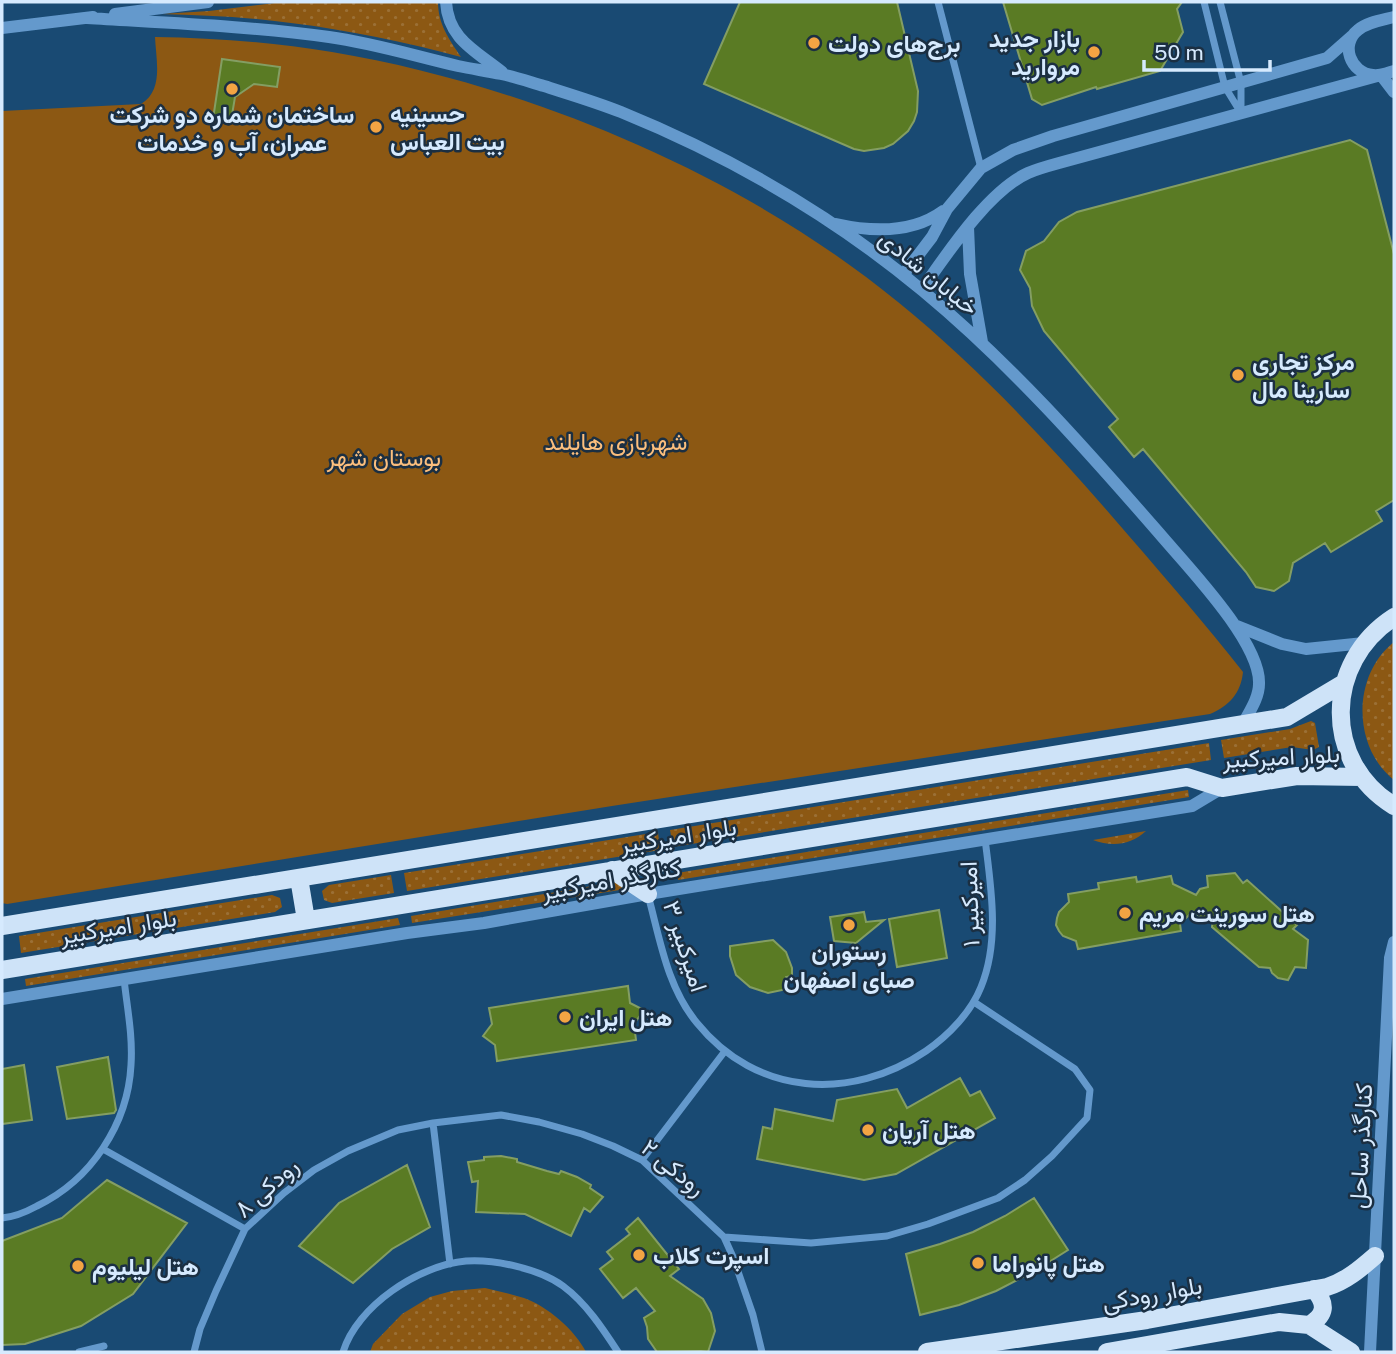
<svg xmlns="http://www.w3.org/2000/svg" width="1396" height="1354" font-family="'Public Sans',Vazirmatn,sans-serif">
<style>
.grass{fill:url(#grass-dots)}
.park{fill:#8c5813}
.building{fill:#5a7b24;stroke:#849e63;stroke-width:2}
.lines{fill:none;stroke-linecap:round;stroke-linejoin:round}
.minor{stroke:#6499cc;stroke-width:7}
.tertiary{stroke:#6499cc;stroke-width:12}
.primary{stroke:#cee3f8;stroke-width:18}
.poi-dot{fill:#f3a443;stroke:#1b2f42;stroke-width:2.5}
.labels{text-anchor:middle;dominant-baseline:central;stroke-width:5;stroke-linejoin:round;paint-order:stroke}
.poi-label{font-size:24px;font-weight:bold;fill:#d6eafe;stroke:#1b2f42;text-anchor:start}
.street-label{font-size:24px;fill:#d6eafe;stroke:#1b2f42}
.park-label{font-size:24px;fill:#fcbf7d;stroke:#1b2f42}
</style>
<defs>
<pattern id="grass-dots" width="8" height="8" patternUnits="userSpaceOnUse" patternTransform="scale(1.75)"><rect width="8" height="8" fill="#8c5813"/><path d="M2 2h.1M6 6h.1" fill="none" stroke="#9b7036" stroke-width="1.8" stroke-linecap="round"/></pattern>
</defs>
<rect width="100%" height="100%" fill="#194a73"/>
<!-- grass -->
<path class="grass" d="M 283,2 L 438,2 C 438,24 449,39 461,57 C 405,42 348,30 291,23 C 248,17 204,15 161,14 L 209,11 Z
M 1394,642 L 1394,780 C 1352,747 1352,675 1394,642 Z
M 1311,721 L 1315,723 L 1319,747 L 1313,750 L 1292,747 L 1224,758 L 1221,740 L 1290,729 Z
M 1209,743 L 1211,760 L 673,847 L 670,830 Z
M 1188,790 L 1189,797 L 678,880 L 677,873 Z
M 1146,831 C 1131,845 1112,847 1093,840 Z
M 658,832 L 660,850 L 407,891 L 404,873 Z
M 391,875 L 394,893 L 332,903 L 324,900 L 322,891 L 329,885 Z
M 616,882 L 626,889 L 412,923 L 411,916 Z
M 272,895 L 280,898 L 282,907 L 275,912 L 21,953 L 19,936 Z
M 398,918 L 400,925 L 26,986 L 25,979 Z
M 485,1288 C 498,1291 511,1294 524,1298 C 547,1306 575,1330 586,1352 L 370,1352 L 373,1344 L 402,1314 L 430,1297 L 452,1291 Z"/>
<!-- park -->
<path class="park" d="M 155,37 C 214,38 273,42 332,52 C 529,85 743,175 898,302 C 983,371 1057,452 1129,536 C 1168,581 1206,625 1243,672 C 1241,693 1229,706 1210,714 L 612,806 L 7,904 L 2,903 L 2,111 L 141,104 C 164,90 156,60 155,37 Z"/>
<!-- building -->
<path class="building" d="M 740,2 L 897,2 L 918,91 L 917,112 L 914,121 L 908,131 L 893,144 L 884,148 L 864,151 L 854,149 L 704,84 Z
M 1003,2 L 1182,2 L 1177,9 L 1183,32 L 1160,71 L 1097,89 L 1096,87 L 1042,105 L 1032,99 Z
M 222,59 L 280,67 L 277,87 L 254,84 L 235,97 L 231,121 L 213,119 Z
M 1350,140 L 1367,150 L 1394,254 L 1394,500 L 1376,511 L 1382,521 L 1331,552 L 1325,543 L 1293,563 L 1289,581 L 1274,591 L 1256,587 L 1246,572 L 1143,449 L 1134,457 L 1109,427 L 1118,419 L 1044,331 L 1032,306 L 1030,288 L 1020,270 L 1026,251 L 1044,241 L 1059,222 L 1077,212 Z
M 1235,873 L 1243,883 L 1247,880 L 1297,925 L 1293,929 L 1308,940 L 1306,968 L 1295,967 L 1288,980 L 1278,978 L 1272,973 L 1270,968 L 1259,967 L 1212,927 L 1213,919 L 1203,919 L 1193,911 L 1180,924 L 1181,931 L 1078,949 L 1076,941 L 1063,936 L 1059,931 L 1056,925 L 1057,918 L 1059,912 L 1069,902 L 1068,894 L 1099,889 L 1098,883 L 1136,877 L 1137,882 L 1171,876 L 1173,884 L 1196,895 L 1200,889 L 1208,887 L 1207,876 Z
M 939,910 L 947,958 L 897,967 L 889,919 Z
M 864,912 L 866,922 L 884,920 L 856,943 L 834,941 L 830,917 Z
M 773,940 L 786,952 L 792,968 L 792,976 L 786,977 L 787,989 L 768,993 L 750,987 L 736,975 L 730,956 L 730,946 Z
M 628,986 L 630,1003 L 644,1010 L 634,1024 L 636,1040 L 497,1061 L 495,1045 L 483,1036 L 492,1024 L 489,1008 Z
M 108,1057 L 116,1110 L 114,1113 L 67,1119 L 57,1067 Z
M 24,1065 L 32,1120 L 2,1124 L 2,1069 Z
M 960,1078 L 970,1096 L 980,1091 L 995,1118 L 896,1174 L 864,1180 L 757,1159 L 763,1127 L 772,1129 L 775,1109 L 833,1121 L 837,1100 L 897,1089 L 907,1108 Z
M 501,1156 L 517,1159 L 517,1162 L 547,1171 L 559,1174 L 561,1171 L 577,1177 L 591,1185 L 590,1188 L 603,1197 L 590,1212 L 584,1208 L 571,1236 L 525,1214 L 476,1212 L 478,1181 L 472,1182 L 468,1162 L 484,1160 L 484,1157 Z
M 407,1165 L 430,1227 L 392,1249 L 353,1283 L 299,1246 L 339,1203 Z
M 107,1180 L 187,1223 L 133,1294 L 81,1326 L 25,1344 L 2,1345 L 2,1241 L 62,1218 Z
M 1034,1198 L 1068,1250 L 1033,1272 L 996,1291 L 959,1305 L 920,1315 L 906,1254 L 940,1244 L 973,1232 L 1005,1216 Z
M 638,1218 L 679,1269 L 670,1276 L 703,1299 L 711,1313 L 715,1331 L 708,1352 L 701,1351 L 657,1352 L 648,1339 L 647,1327 L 644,1318 L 655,1311 L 636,1288 L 623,1298 L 600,1269 L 613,1259 L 607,1252 L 630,1234 L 626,1229 Z"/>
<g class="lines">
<!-- minor -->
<path class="minor" d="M 938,2 L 981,168
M 1204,2 L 1225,87 L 1241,113
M 1220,2 L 1241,83 L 1241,112
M 648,895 C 660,939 667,987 697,1023 C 756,1096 851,1102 926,1051 C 949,1035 971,1012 981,987 C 1000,941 991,887 985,839
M 433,1123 L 450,1264
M 103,1149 L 245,1229
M 642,1160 L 725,1051
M 2,1218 C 14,1217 26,1212 37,1206 C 91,1180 128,1124 131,1065 C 133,1036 127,1007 124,979
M 724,1237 L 811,1243 L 887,1236 L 928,1224 L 998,1198 L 1025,1180 L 1052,1156 L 1087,1118 L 1090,1090 L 1075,1069 L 974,1002
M 79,1352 L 104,1346
M 194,1352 L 200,1329 L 216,1291 L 245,1229 L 284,1193 L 314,1170 L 348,1151 L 398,1130 L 433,1123 L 501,1115 L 539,1122 L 582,1134 L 613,1146 L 642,1160 L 724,1237 L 733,1257 L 753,1315 L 762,1352
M 343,1352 C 357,1306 419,1265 466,1261 C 495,1259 540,1269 563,1286 C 586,1303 603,1329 618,1352"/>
<!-- tertiary -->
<path class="tertiary" d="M 446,2 C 448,39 476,51 502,72
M 115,14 L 208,2
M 1394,17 C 1383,20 1367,22 1358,30 C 1340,44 1350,73 1373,75 C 1380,76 1387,73 1394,71
M 87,18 C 168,23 248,26 329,37 C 373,43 415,56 458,66 C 472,69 487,71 501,74 C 516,77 530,82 544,86 C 569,94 596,102 621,112 C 729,156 833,216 923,291 C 1010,363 1085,448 1159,533 C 1186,565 1261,642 1259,684 C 1259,698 1249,712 1243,724
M 2,28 L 93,17
M 836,224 C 872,232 913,233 943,211
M 968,227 L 970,274 L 982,342
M 903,275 L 932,237 L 947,209 L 981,168 L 1013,150 L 1053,136 L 1327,58 L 1352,36
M 922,289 C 947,254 988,191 1028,173 C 1037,169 1048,166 1059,163 L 1381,75 L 1394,92
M 1237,626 L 1282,644 L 1306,649 L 1364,643
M 2,999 L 407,933 L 484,923 L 648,894 L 1192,806 L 1222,788
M 1370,1352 L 1390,958 L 1394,942"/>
<!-- primary -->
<path class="primary" d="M 1394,617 C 1324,662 1322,762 1394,806
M 612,870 L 648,894
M 299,878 L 306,920
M 2,926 L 1287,717 L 1344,683
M 2,970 L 1187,777 L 1222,788 L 1297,776 L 1362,777
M 1309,1325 C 1326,1315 1327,1304 1314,1289
M 927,1352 L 1147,1320 L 1327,1287 C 1346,1281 1360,1269 1375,1256
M 1107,1352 L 1279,1322 L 1309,1325 L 1351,1352"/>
</g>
<!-- markers -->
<g class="poi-dot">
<circle cx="814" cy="43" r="7"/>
<circle cx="1094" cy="52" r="7"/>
<circle cx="232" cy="89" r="7"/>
<circle cx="376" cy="127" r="7"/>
<circle cx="1238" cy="375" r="7"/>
<circle cx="1125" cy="913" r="7"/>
<circle cx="849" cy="925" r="7"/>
<circle cx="565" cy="1017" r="7"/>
<circle cx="868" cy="1130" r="7"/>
<circle cx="639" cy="1255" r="7"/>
<circle cx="978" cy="1263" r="7"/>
<circle cx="78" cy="1266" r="7"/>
</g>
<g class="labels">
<!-- poi labels -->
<g class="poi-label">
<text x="1080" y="38" text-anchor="end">بازار جدید<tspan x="1080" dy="28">مروارید</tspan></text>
<text x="828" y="43">برج‌های دولت</text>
<text x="390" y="113">حسینیه<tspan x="390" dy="28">بیت العباس</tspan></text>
<text x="232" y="114" text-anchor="middle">ساختمان شماره دو شرکت<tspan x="232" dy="28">عمران، آب و خدمات</tspan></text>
<text x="1252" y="361">مرکز تجاری<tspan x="1252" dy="28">سارینا مال</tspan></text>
<text x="1139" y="913">هتل سورینت مريم</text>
<text x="849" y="951" text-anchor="middle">رستوران<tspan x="849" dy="28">صبای اصفهان</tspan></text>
<text x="579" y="1017">هتل ایران</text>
<text x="882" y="1130">هتل آریان</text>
<text x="653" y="1255">اسپرت کلاب</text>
<text x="992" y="1263">هتل پانوراما</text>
<text x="92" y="1266">هتل لیلیوم</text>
</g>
<!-- street labels -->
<g class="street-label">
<text transform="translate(929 272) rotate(39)">خیابان شادی</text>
<text transform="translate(1281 756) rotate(-3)">بلوار امیرکبیر</text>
<text transform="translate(678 835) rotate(-9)">بلوار امیرکبیر</text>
<text transform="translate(611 879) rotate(-10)">کنارگذر امیرکبیر</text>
<text transform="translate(969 904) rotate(-92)">امیرکبیر ۱</text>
<text transform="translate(118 926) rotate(-9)">بلوار امیرکبیر</text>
<text transform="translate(686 946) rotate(72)">امیرکبیر ۳</text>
<text transform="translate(1360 1146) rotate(-87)">کنارگذر ساحل</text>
<text transform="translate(674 1167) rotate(39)">رودکی ۲</text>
<text transform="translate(266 1187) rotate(-42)">رودکی ۸</text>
<text transform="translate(1152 1293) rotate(-10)">بلوار رودکی</text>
</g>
<!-- park labels -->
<g class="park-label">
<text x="616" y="441">شهربازی هایلند</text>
<text x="384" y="457">بوستان شهر</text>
</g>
</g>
<!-- border -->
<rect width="1396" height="1354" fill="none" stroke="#d6eafe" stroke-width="7"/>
<!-- scale -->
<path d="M1144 60v10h126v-10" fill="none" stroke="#d6eafe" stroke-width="3.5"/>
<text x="1154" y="60" font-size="21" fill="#d6eafe" stroke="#1b2f42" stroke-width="5" paint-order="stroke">50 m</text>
</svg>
